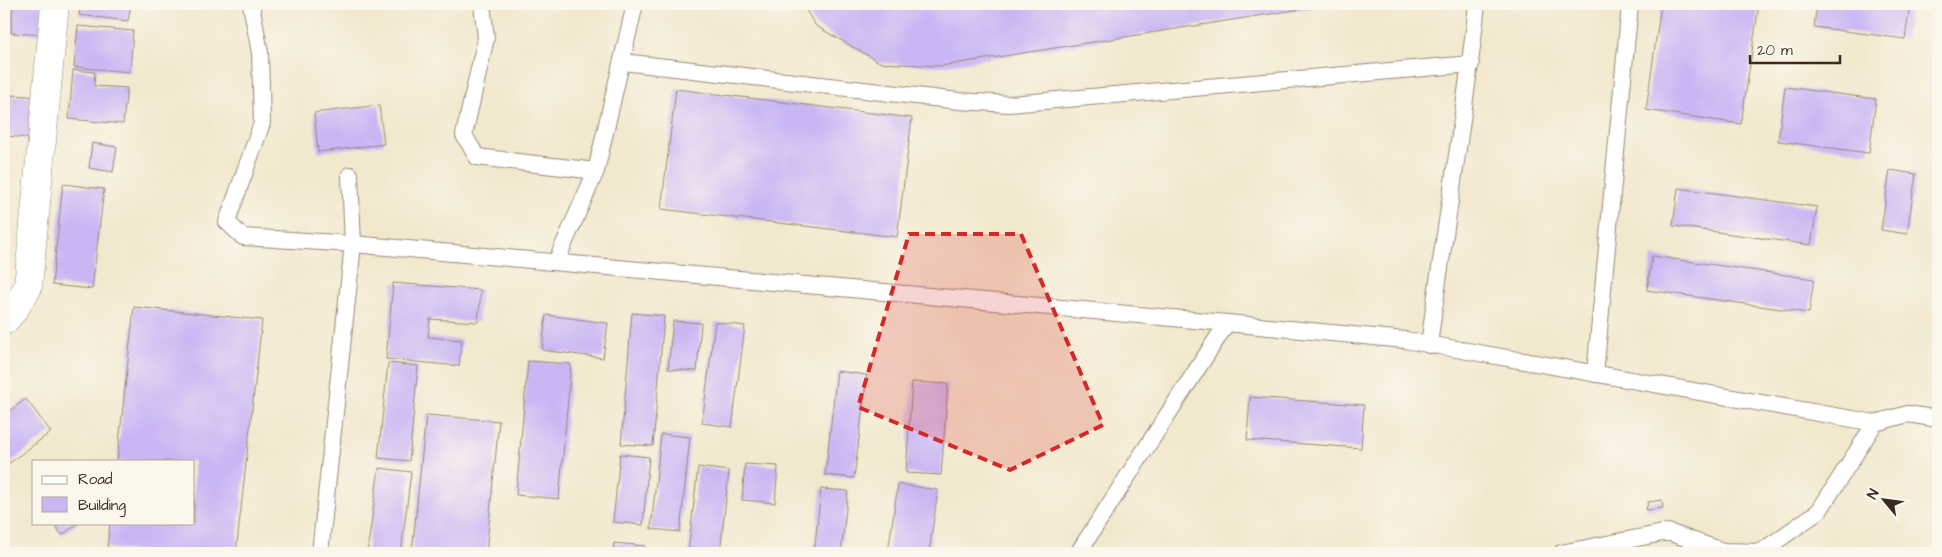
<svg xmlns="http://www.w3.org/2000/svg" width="1942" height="557" font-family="'Architects Daughter',sans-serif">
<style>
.building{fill:#cbb6f4}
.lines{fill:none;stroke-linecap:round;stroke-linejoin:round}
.service-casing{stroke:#968976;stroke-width:18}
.minor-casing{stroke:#968976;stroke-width:29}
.service{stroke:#fff;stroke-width:16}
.minor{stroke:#fff;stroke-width:28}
.marked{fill:#d62828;fill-opacity:0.2;stroke:#d62828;stroke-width:4;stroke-dasharray:10 6;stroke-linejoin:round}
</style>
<rect width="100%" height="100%" fill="#fbf7ec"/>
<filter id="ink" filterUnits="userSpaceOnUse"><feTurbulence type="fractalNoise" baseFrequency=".02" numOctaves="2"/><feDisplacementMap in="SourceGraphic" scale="10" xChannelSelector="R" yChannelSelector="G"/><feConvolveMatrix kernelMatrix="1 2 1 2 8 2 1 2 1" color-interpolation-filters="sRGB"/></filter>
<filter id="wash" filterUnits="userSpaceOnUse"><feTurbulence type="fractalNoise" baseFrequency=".0096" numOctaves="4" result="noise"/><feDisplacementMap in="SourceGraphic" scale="20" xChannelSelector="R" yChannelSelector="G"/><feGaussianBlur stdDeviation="1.12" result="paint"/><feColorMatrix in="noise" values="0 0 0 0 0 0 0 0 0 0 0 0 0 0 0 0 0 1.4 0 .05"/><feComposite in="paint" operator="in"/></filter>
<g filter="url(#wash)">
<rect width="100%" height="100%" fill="#f2e8ce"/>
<g id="blocks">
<!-- building -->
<path class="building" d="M 13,4 L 49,4 L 47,35 L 11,33 Z
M 81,4 L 131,4 L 128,21 L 79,15 Z
M 802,4 L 1327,4 L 1327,5 L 941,66 L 881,63 L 816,26 Z
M 1661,4 L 1759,4 L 1741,124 L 1646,110 Z
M 1817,4 L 1910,4 L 1905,39 L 1814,27 Z
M 78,26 L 133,31 L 130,72 L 74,67 Z
M 73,70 L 95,72 L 94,86 L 127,88 L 123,124 L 69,119 Z
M 1785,87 L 1876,99 L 1869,153 L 1778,141 Z
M 676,89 L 912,118 L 897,237 L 661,209 Z
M 12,95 L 40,97 L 36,139 L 8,136 Z
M 379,105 L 384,144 L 318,152 L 314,113 Z
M 92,143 L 117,147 L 113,172 L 89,168 Z
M 4,160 L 8,161 L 5,181 L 4,181 Z
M 1890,170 L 1916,174 L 1907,234 L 1881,230 Z
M 63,184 L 104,189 L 92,289 L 52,285 Z
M 1678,188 L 1817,207 L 1811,245 L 1673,226 Z
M 1652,256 L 1814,279 L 1809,313 L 1647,290 Z
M 393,283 L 481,290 L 478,322 L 430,319 L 428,337 L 462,340 L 459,366 L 386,359 Z
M 134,307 L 262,320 L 236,553 L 156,553 L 107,548 L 110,523 L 194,523 L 194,461 L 117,461 Z
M 632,313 L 664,316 L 653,446 L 621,444 Z
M 546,315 L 608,323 L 603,358 L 542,350 Z
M 673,321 L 701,323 L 697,371 L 668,369 Z
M 715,322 L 745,326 L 732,427 L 702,423 Z
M 528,361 L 571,364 L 559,499 L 516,495 Z
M 388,363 L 418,366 L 409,461 L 378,458 Z
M 837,371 L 867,375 L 854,478 L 825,475 Z
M 912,382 L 948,384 L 941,475 L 906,473 Z
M 1250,397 L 1364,405 L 1361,448 L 1247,440 Z
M 26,399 L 51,432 L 4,467 L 4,415 Z
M 426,415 L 499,421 L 486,553 L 412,553 Z
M 661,434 L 690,437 L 680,532 L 651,529 Z
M 620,454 L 649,457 L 643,525 L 613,522 Z
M 745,464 L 778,466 L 775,503 L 742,500 Z
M 698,467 L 729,471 L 720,553 L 688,553 Z
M 379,468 L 411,472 L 401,553 L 367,553 Z
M 898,484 L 938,490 L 929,553 L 888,553 Z
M 821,489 L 848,491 L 841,553 L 814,553 Z
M 1662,500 L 1663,508 L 1646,510 L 1648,502 Z
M 53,523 L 79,523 L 62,535 Z
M 614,543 L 645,546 L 644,553 L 613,553 Z
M 1635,549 L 1650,553 L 1634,553 Z"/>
</g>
</g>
<g filter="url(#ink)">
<use href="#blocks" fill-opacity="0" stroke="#968976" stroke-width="1"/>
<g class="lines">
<!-- service casing -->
<g class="service-casing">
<path id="service" d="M 251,4 L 260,53 L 262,123 L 227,222 L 243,237 L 353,244 L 1227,323 L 1405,340 L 1875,423 L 1908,414 L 1938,419
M 482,4 L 486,38 L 464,135 L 477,157 L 596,171
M 623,62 L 959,101 L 1009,104 L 1471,64
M 556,262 L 596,171 L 635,4
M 1429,345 C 1444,231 1465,118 1477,4
M 1595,374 L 1630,4
M 320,553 L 353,244 L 350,175
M 1078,553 L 1227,323
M 1561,553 L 1668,532 L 1723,551 L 1761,552 L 1819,511 L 1875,423"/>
</g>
<!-- minor casing -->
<g class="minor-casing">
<path id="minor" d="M 4,321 L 13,311 L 28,287 L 55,4"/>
</g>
<!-- service -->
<use href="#service" class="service"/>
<!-- minor -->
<use href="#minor" class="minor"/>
</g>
</g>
<!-- marked area -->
<path class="marked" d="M 909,234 L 1021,234 L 1103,425 L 1010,470 L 858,407 Z"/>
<!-- margin -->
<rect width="1942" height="557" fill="none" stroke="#fbf7ec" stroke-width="20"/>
<!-- legend -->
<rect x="32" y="460" width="162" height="65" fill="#fbf7ec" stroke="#aea59a"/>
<rect x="42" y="476" width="25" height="8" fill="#ffffff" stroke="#aea59a"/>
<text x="78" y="484" font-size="15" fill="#3b2a1e">Road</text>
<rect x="42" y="497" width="25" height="15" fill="#cbb6f4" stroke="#aea59a"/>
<text x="78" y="510" font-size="15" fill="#3b2a1e">Building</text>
<!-- north arrow -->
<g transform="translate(1884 500) rotate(299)" stroke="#fbf7ec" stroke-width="4" paint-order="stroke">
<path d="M0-4L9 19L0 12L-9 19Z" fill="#3b2a1e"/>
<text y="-8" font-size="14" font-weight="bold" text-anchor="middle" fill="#3b2a1e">N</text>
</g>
<!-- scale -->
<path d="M1750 55v8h90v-8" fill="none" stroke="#3b2a1e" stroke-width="2.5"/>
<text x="1757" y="55" font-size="15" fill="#3b2a1e" stroke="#fbf7ec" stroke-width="4" paint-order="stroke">20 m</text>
</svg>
